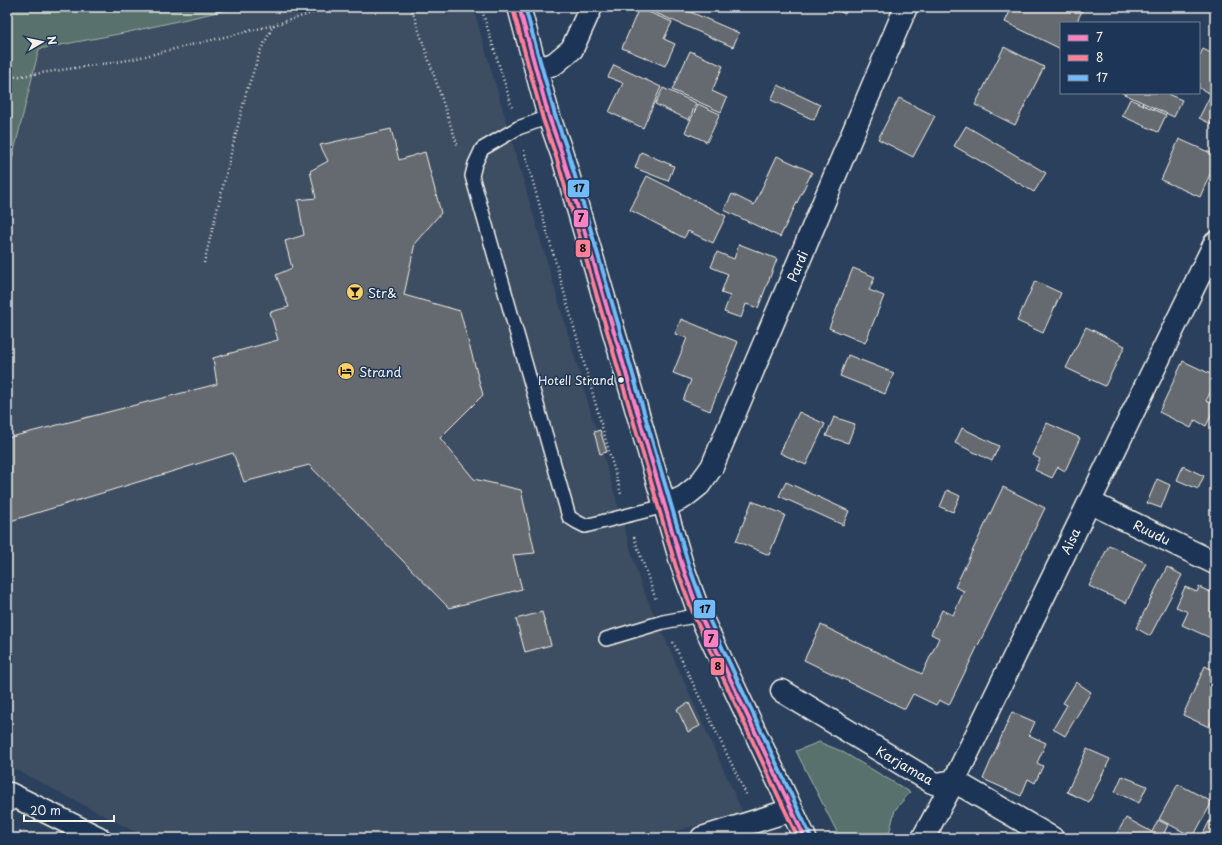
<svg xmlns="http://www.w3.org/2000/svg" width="1222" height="845" font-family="'Playpen Sans',sans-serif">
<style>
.built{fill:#3c4d62}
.green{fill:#58716d;stroke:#a6b1aa}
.building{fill:#656b70;stroke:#f4f1e8}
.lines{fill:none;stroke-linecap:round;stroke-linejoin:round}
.lane-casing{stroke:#f4f1e8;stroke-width:16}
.street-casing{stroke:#f4f1e8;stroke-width:25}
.secondary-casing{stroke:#f4f1e8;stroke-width:25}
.path{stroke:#f4f1e8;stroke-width:2.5;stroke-dasharray:1 3;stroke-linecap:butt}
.lane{stroke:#1d3557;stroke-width:13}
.street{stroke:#1d3557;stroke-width:22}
.secondary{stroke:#1d3557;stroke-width:22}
.bus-1-casing{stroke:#1d3557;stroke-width:7}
.bus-2-casing{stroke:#1d3557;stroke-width:7}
.bus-3-casing{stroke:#1d3557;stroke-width:7}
.bus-1{stroke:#ff80c5;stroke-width:4}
.bus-2{stroke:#ff8098;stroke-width:4}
.bus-3{stroke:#73baf8;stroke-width:4}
.bus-dot{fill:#f4f1e8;stroke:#1d3557;stroke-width:1.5}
.labels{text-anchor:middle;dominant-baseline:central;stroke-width:3;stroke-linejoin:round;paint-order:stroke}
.bus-label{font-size:12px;fill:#f4f1e8;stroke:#1d3557;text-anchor:end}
.street-label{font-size:13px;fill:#f4f1e8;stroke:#1d3557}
.poi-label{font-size:13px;fill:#f4f1e8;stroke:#1d3557;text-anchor:start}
.line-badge{stroke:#1d3557;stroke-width:1.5}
.pale-badge-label{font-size:11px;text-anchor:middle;font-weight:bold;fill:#111}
</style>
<rect width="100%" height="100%" fill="#2b405c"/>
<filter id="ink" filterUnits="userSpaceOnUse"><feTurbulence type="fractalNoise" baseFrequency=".025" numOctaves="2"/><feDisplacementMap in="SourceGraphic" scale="8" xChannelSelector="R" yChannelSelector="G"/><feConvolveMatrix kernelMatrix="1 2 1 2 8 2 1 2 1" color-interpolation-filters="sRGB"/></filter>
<g filter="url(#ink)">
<!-- built -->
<path class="built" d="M 240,7 L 473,7 L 641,585 L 743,813 L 649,838 L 147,838 L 7,765 L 7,180 L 39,49 L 129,32 Z"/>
<!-- green -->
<path class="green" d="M 7,7 L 240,7 L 129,32 L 39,49 L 7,180 Z
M 819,742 L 841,751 L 910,792 L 895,810 L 888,838 L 840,838 L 796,751 Z"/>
<!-- building -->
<path class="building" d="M 650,7 L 679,7 L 739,33 L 733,47 L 649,10 Z
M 830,7 L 848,7 L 845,14 Z
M 1012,7 L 1084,7 L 1076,23 L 1061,23 L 1061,49 L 1005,22 Z
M 639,8 L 672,22 L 664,39 L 675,44 L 665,66 L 622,48 Z
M 1004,47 L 1044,67 L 1015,125 L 975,105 Z
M 1203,49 L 1215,55 L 1215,126 L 1199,118 L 1211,94 L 1199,88 L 1199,57 Z
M 690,51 L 723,66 L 712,91 L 727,98 L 721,112 L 672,90 Z
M 614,65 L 661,87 L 643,128 L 609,112 L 623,83 L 608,77 Z
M 778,85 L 820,105 L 814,120 L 771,100 Z
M 663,88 L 696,103 L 689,120 L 655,104 Z
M 1122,93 L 1165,93 L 1182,100 L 1174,117 Z
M 899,98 L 935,116 L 913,157 L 878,139 Z
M 1130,99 L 1166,115 L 1158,132 L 1122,116 Z
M 698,104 L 720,114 L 707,142 L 685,132 Z
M 966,126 L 1046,173 L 1034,192 L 954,146 Z
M 391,129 L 399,160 L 425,152 L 441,213 L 415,243 L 404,295 L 460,311 L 483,395 L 440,438 L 474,479 L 521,490 L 535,553 L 513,555 L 522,589 L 449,608 L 309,465 L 244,482 L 233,453 L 7,522 L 7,438 L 217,384 L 213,358 L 278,340 L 270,312 L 289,307 L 276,275 L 292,268 L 285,241 L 304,235 L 298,200 L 316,198 L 310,171 L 328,161 L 320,145 Z
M 1179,139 L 1215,155 L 1215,163 L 1200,197 L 1161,180 Z
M 641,152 L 674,166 L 668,181 L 635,168 Z
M 777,156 L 812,172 L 780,237 L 724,210 L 732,194 L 754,205 Z
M 647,176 L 726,216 L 713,243 L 688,231 L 684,238 L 630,210 Z
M 739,244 L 777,259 L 758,308 L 746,304 L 741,318 L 724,312 L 730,296 L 721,293 L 728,274 L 711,267 L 717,252 L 734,259 Z
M 853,268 L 875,277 L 869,290 L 884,296 L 865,343 L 829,328 Z
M 1035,281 L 1061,293 L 1043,333 L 1017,321 Z
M 681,319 L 738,342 L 710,411 L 683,400 L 691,380 L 673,373 L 687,338 L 675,334 Z
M 1086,327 L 1125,346 L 1105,386 L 1066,368 Z
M 848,355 L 894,373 L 885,394 L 840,376 Z
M 1183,361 L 1215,376 L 1215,383 L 1206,401 L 1215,405 L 1215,407 L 1206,426 L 1195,420 L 1191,428 L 1159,412 Z
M 799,412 L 825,424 L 806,465 L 780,453 Z
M 834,417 L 855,424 L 848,443 L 826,436 Z
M 1047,423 L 1080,438 L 1065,471 L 1058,467 L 1052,478 L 1035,470 L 1040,459 L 1032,455 Z
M 962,428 L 999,446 L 992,461 L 955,443 Z
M 600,430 L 607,452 L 600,454 L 594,432 Z
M 1183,466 L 1204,476 L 1198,489 L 1177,480 Z
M 1157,479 L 1170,485 L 1161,508 L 1147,503 Z
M 786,482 L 849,511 L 843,525 L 779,496 Z
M 1003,487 L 1045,508 L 949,705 L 939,700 L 936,705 L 913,694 L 905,709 L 804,660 L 821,625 L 922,674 L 939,638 L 931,634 L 942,610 L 953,615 L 964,591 L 955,587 Z
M 947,490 L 960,496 L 953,512 L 940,507 Z
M 752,501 L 785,515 L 769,555 L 736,541 Z
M 1109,545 L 1146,563 L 1126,603 L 1089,586 Z
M 1167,567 L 1182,575 L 1150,636 L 1136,628 Z
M 1185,587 L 1197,592 L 1199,587 L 1215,594 L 1215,640 L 1182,625 L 1188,612 L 1176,607 Z
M 542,612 L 551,645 L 525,652 L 516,619 Z
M 1205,666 L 1215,671 L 1215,714 L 1209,727 L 1183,715 Z
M 1076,682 L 1091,692 L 1065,736 L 1053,729 L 1067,705 L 1063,703 Z
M 689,703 L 700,726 L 688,732 L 677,709 Z
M 1012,712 L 1035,722 L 1029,735 L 1046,743 L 1037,763 L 1043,766 L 1035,783 L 1028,779 L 1021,796 L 983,779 Z
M 1087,749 L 1110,759 L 1089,802 L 1067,792 Z
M 1122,776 L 1147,786 L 1139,803 L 1115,792 Z
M 1178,784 L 1212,802 L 1193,837 L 1159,819 Z
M 1215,810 L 1215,838 L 1201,838 Z
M 1126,818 L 1152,832 L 1158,820 L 1168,825 L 1164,833 L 1174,838 L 1114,838 Z"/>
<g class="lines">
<!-- lane casing -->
<g class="lane-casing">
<path id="lane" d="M 549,117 L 518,128 L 482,149 L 475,164 L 472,176 L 569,517 L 577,522 L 585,526 L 665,506
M 606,639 L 663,622 L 700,615"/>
</g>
<!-- street casing -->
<g class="street-casing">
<path id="street" d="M 536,69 L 554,64 L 572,49 L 591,7
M 1089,502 L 1215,563
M 665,506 L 684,497 L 699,485 L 712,467 L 906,7
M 782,691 L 932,782 L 937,784 L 954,781 L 1052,838
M 7,801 L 10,794 L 99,838
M 702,838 L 791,810
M 923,838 L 954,781 L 1215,243"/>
</g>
<!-- secondary casing -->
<g class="secondary-casing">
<path id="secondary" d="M 519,7 L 549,117 L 562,154 L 682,565 L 700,615 L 805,838"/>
</g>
<!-- path -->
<path class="path" d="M 411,7 L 458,147
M 481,7 L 512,107
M 7,78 L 129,60 L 274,25 L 331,7
M 524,150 L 621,494
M 204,263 L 246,93 L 261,49 L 274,25
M 634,537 L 656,600
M 673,642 L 747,796
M 14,838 L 19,833 L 24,831"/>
<!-- lane -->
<use href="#lane" class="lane"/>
<!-- street -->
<use href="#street" class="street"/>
<!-- secondary -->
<use href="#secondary" class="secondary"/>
<!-- bus-1 casing -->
<g class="bus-1-casing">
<path id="bus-1" d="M 519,7 L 549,117 L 562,154 L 682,565 L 700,615 L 805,838"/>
</g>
<!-- bus-2 casing -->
<g class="bus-2-casing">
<path id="bus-2" d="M 513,9 L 543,119 L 556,156 L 676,567 L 695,618 L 798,838"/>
</g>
<!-- bus-3 casing -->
<g class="bus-3-casing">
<path id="bus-3" d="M 525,7 L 555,115 L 568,152 L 688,563 L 706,613 L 810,835"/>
</g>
<!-- bus-1 -->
<use href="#bus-1" class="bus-1"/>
<!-- bus-2 -->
<use href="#bus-2" class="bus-2"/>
<!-- bus-3 -->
<use href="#bus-3" class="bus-3"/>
</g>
</g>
<!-- icons -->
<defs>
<g id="bar-disc" transform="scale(0.9)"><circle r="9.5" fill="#ffd166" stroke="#1d3557"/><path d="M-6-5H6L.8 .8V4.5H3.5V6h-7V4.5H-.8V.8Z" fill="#111"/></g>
<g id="hotel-disc" transform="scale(0.9)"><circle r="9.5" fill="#ffd166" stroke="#1d3557"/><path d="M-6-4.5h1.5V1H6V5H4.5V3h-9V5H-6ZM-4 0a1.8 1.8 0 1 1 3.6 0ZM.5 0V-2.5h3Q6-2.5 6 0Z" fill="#111"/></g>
</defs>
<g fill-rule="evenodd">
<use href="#bar-disc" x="355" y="292"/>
<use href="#hotel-disc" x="346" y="371"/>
</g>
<!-- markers -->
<circle class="bus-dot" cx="621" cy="380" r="3.5"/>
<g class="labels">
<!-- bus labels -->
<g class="bus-label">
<text x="614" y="380">Hotell Strand</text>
</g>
<!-- street labels -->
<g class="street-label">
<text transform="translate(797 266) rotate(-67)">Pardi</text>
<text transform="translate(1152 532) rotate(26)">Ruudu</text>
<text transform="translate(1070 541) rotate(-64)">Aisa</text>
<text transform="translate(905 765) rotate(30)">Karjamaa</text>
</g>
<!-- poi labels -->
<g class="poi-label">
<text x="368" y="292">Str&amp;</text>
<text x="359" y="371">Strand</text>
</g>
</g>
<g class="line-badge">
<rect x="567" y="179" width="23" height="19" rx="4" fill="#73baf8"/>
<rect x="573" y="209" width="16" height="19" rx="4" fill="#ff80c5"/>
<rect x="575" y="239" width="16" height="19" rx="4" fill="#ff8098"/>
<rect x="693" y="599" width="23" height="20" rx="4" fill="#73baf8"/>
<rect x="703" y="629" width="16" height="19" rx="4" fill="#ff80c5"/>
<rect x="710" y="657" width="15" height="19" rx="4" fill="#ff8098"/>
</g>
<g class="pale-badge-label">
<text x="579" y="192">17</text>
<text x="581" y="222">7</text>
<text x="583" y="252">8</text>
<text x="705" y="613">17</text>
<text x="711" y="643">7</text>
<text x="718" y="670">8</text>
</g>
<!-- margin -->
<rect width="1222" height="845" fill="none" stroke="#1d3557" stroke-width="24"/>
<rect x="12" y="12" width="1198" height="821" fill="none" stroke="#f4f1e8" stroke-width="1.5" filter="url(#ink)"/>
<!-- legend -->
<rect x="1060" y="22" width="140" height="72" fill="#1d3557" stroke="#738091"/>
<rect x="1068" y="35" width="20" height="6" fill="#ff80c5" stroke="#738091"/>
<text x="1096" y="42" font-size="12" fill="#f4f1e8">7</text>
<rect x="1068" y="55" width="20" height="6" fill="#ff8098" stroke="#738091"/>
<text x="1096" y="62" font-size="12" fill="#f4f1e8">8</text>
<rect x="1068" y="75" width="20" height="6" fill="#73baf8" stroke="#738091"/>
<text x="1096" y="82" font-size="12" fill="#f4f1e8">17</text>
<!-- north arrow -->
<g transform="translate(42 42) rotate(81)" stroke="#1d3557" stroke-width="3" paint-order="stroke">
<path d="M0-3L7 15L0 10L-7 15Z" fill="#f4f1e8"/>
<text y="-6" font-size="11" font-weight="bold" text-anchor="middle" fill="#f4f1e8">N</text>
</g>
<!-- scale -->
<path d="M24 815v6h90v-6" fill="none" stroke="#f4f1e8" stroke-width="2"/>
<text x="30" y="815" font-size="12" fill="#f4f1e8" stroke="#1d3557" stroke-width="3" paint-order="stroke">20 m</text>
</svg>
